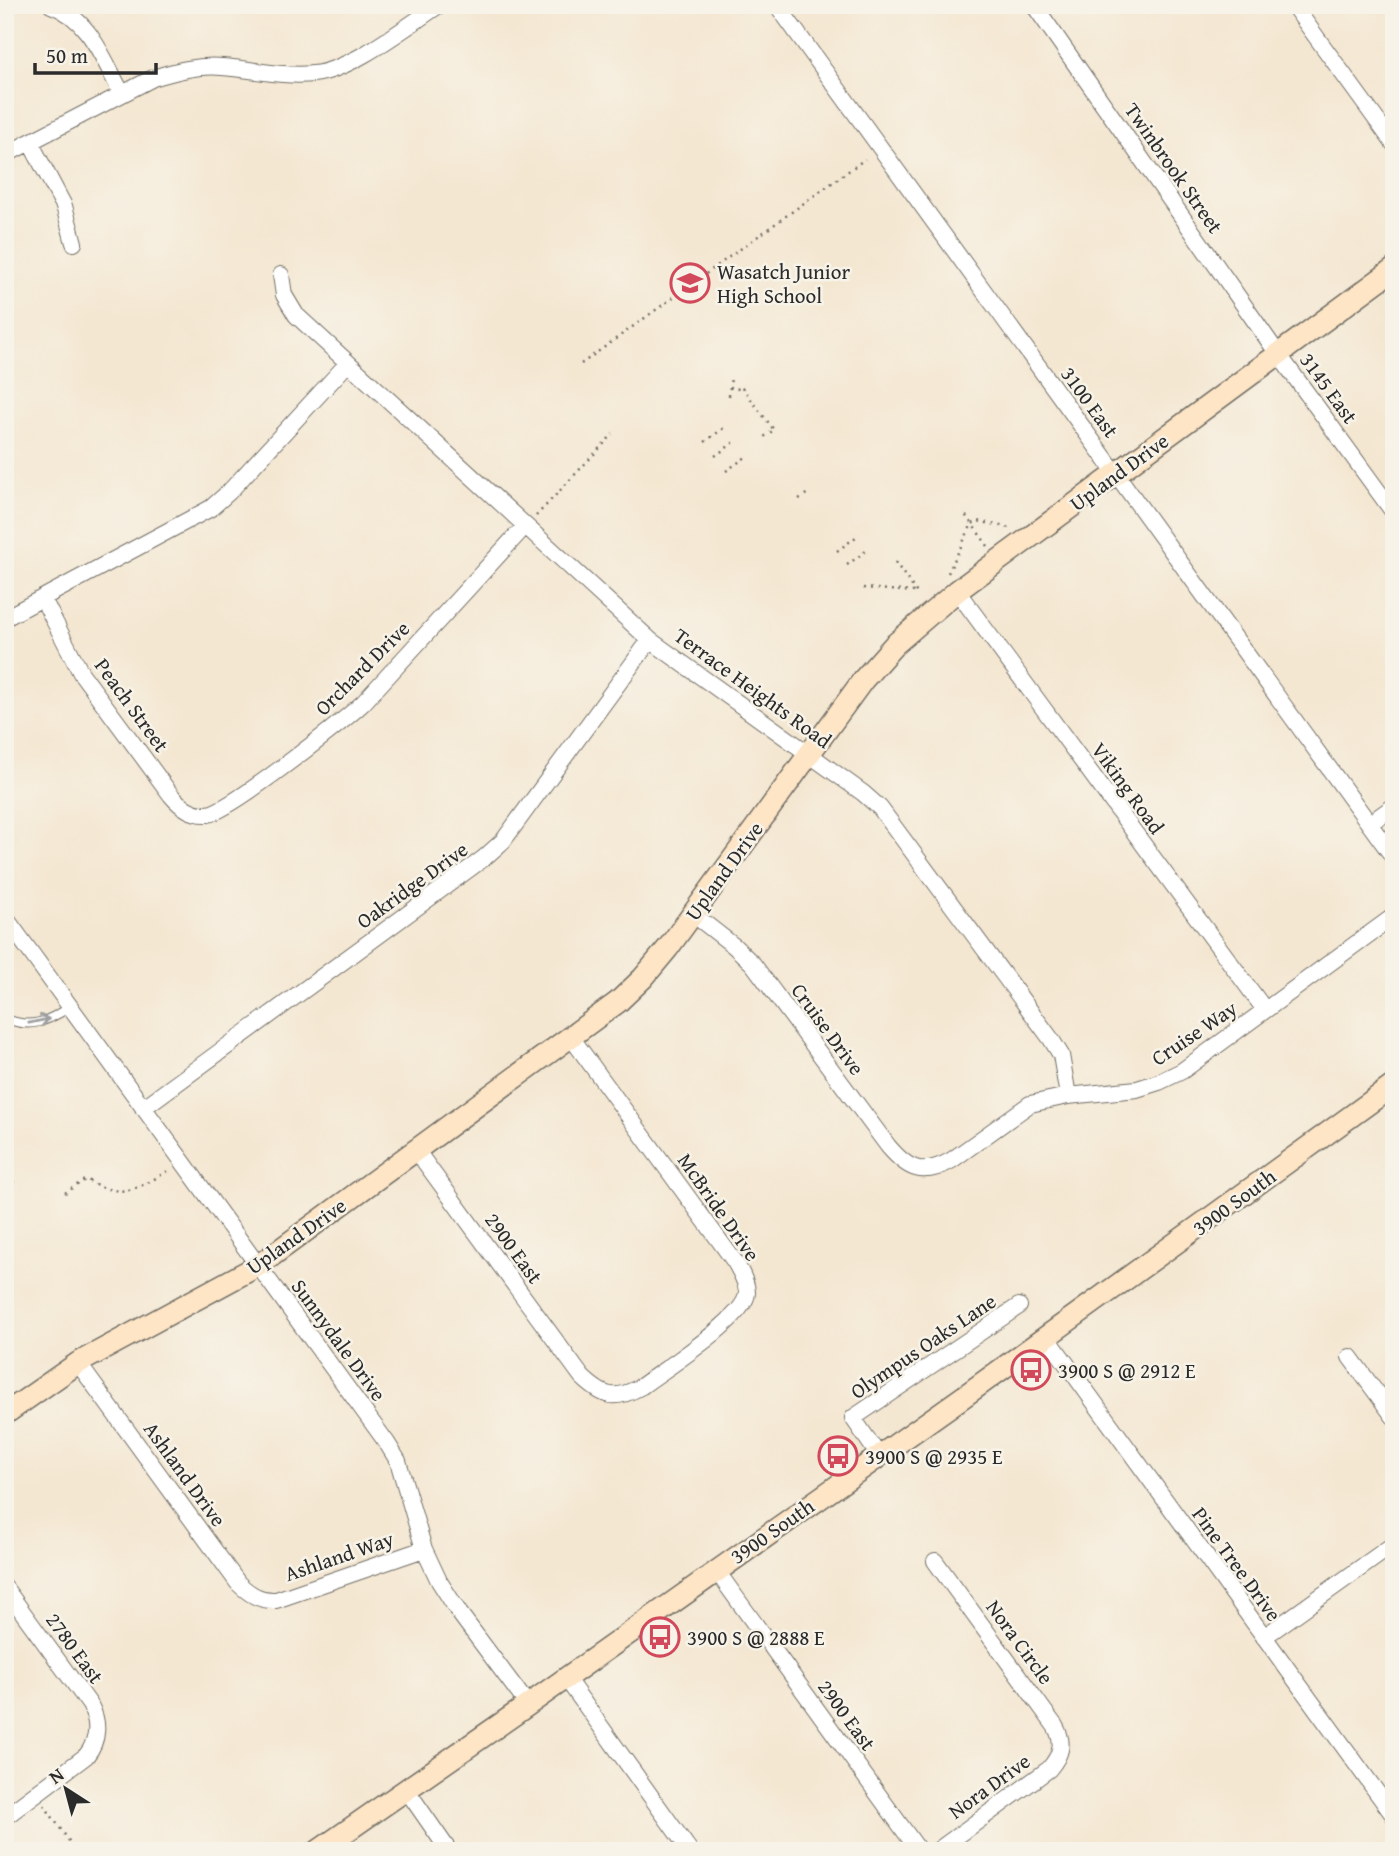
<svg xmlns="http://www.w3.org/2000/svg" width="1399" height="1856" font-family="'Gentium Book Plus',serif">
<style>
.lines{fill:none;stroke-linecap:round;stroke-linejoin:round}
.lane-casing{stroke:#716d65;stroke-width:10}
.street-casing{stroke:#716d65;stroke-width:18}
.secondary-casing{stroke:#716d65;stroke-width:24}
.path{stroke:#716d65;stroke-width:2.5;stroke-dasharray:2 5;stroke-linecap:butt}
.lane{stroke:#fff;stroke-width:8}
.street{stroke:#fff;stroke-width:16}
.secondary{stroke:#fde5c5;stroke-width:21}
.oneway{stroke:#a0a0a0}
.labels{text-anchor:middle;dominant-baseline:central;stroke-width:5;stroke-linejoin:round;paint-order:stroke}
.street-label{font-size:21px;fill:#2b2b2b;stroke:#f7f3e8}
.poi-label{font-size:21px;fill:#2b2b2b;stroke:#f7f3e8;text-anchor:start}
</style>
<rect width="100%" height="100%" fill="#f7f3e8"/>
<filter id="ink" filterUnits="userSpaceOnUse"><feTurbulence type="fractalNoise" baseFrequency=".0143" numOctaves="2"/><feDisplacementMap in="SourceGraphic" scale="14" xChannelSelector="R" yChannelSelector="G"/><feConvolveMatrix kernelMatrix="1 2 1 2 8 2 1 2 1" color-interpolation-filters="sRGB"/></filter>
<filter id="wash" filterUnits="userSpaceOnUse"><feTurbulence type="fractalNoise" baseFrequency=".00686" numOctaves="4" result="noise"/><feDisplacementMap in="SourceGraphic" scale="28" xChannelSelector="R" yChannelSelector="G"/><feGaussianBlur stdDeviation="1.57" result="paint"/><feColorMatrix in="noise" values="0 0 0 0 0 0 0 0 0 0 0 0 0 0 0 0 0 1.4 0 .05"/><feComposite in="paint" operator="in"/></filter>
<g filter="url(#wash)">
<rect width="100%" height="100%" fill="#f4e7d2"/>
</g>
<g filter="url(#ink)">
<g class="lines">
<!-- lane casing -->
<g class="lane-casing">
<path id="lane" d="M 5,1018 C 30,1030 48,1021 70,1007"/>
</g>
<!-- street casing -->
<g class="street-casing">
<path id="street" d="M 51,5 C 90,18 104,61 122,94
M 777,5 L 1394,858
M 1034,5 L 1271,344 L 1394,513
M 1293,5 L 1394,144
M 30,142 L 64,206 L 74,243
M 5,155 L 153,78 C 175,71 198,65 222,67 C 252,69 282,77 313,74 C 350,71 407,26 439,5
M 281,275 L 284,295 L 296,315 L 650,640 L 863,793 L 880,808 L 1051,1039 L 1061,1055 L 1068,1096
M 957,591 L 1265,1010
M 43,599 L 81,673 L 171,795 C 180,806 192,815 208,814 C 230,811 341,723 363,703 L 525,526
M 5,618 L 211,508 L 229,492 L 348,363
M 1369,824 L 1394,806
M 693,914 L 734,946 L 753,964 L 888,1146 C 908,1170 923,1177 952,1160 L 1030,1104 L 1068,1096 L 1137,1089 L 1159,1082 L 1182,1071 L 1394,916
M 5,917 L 387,1443 L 398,1461 L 424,1549 L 439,1581 L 460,1614 L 528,1705
M 143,1108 L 484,858 L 503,841 L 650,640
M 416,1150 L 582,1377 C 604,1398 615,1401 642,1386 C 663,1370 746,1318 747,1293 C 747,1282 740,1271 735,1262 L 571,1037
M 1047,1337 L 1394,1816
M 1350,1357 L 1394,1417
M 78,1363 L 238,1583 C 249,1594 260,1601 276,1600 L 424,1549
M 879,1456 L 853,1418 L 1019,1306
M 935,1561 L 1055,1726 C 1065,1743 1061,1755 1049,1769 L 937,1851
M 716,1570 L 919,1851
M 5,1588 L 90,1705 C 99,1722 99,1740 86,1756 L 5,1817
M 1264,1637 L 1394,1544
M 566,1678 L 690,1851
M 406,1789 L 449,1851"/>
</g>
<!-- secondary casing -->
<g class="secondary-casing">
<path id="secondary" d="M 5,1414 L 78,1363 L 259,1265 L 618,1002 L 643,978 L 668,948 L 863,680 L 894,645 L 957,591 L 1394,269
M 318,1851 L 528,1705 L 963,1397 L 1394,1085"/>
</g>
<!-- path -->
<path class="path" d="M 581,364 L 865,159
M 730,387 L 737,389 L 741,386 L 774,430 L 764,437
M 729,396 L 731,377
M 705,442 L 725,427
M 715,456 L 736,441
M 726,471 L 746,457
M 799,499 L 808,493
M 536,516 L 613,434
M 988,546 L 972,524 L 978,521 L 1010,528
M 837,551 L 856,537
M 895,562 L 919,596
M 847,565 L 866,551
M 948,573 L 972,524 L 963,512
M 863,588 L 915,592
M 5,1170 L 14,1183
M 65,1193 L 86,1179 C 121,1200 135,1190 168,1171
M 44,1805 L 76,1851"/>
<!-- lane -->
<use href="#lane" class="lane"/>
<!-- street -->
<use href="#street" class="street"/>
<!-- secondary -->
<use href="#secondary" class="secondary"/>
</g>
<!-- one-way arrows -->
<defs><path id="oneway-shaft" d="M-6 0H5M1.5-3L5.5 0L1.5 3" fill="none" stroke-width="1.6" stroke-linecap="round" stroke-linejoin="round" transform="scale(1.75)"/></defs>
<use class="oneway" href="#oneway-shaft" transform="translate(39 1021) rotate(-12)"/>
</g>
<!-- icons -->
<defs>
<g id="school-ring" transform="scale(2.0125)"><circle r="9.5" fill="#f7f3e8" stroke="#d1495b" stroke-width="1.5"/><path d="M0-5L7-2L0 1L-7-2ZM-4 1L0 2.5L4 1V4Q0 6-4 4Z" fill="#d1495b"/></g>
<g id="bus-ring" transform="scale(2.0125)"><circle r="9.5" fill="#f7f3e8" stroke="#d1495b" stroke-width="1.5"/><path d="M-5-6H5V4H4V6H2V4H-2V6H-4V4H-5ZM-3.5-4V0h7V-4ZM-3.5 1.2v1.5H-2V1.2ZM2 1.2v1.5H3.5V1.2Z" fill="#d1495b"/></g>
</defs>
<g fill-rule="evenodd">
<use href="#school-ring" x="690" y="283"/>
<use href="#bus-ring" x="1031" y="1370"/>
<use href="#bus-ring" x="838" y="1456"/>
<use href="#bus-ring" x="660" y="1637"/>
</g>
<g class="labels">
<!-- street labels -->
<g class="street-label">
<text transform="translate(1174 168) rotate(55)">Twinbrook Street</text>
<text transform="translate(1329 388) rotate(54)">3145 East</text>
<text transform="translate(1090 402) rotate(54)">3100 East</text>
<text transform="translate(1119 472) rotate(-36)">Upland Drive</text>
<text transform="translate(362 668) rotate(-45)">Orchard Drive</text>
<text transform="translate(753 688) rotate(36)">Terrace Heights Road</text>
<text transform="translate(132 705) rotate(54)">Peach Street</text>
<text transform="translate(1128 788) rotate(54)">Viking Road</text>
<text transform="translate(724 871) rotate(-54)">Upland Drive</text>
<text transform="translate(412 885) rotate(-36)">Oakridge Drive</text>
<text transform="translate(828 1029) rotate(54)">Cruise Drive</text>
<text transform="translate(1194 1033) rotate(-34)">Cruise Way</text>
<text transform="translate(1234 1202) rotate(-36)">3900 South</text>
<text transform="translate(719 1207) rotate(55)">McBride Drive</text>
<text transform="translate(296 1236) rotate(-35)">Upland Drive</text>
<text transform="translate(514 1248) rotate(54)">2900 East</text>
<text transform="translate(339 1340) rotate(54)">Sunnydale Drive</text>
<text transform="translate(923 1346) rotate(-34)">Olympus Oaks Lane</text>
<text transform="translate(185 1474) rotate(54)">Ashland Drive</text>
<text transform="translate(772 1531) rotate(-35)">3900 South</text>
<text transform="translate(339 1556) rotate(-19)">Ashland Way</text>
<text transform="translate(1237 1564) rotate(54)">Pine Tree Drive</text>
<text transform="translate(1020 1642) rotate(54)">Nora Circle</text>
<text transform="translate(75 1648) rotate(54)">2780 East</text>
<text transform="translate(847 1715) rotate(54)">2900 East</text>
<text transform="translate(989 1786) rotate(-36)">Nora Drive</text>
</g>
<!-- poi labels -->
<g class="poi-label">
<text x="717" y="271">Wasatch Junior<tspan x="717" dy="24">High School</tspan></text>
<text x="1058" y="1370">3900 S @ 2912 E</text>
<text x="865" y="1456">3900 S @ 2935 E</text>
<text x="687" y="1637">3900 S @ 2888 E</text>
</g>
</g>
<!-- margin -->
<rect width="1399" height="1856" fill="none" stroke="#f7f3e8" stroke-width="28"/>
<!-- north arrow -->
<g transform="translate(66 1789) rotate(324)" stroke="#f7f3e8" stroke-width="5" paint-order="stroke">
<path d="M0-5L12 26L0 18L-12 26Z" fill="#2b2b2b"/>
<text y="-10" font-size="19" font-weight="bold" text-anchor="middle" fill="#2b2b2b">N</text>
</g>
<!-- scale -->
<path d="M35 63v10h121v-10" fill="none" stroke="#2b2b2b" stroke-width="3.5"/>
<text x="46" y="63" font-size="21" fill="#2b2b2b" stroke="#f7f3e8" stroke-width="5" paint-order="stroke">50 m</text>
</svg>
